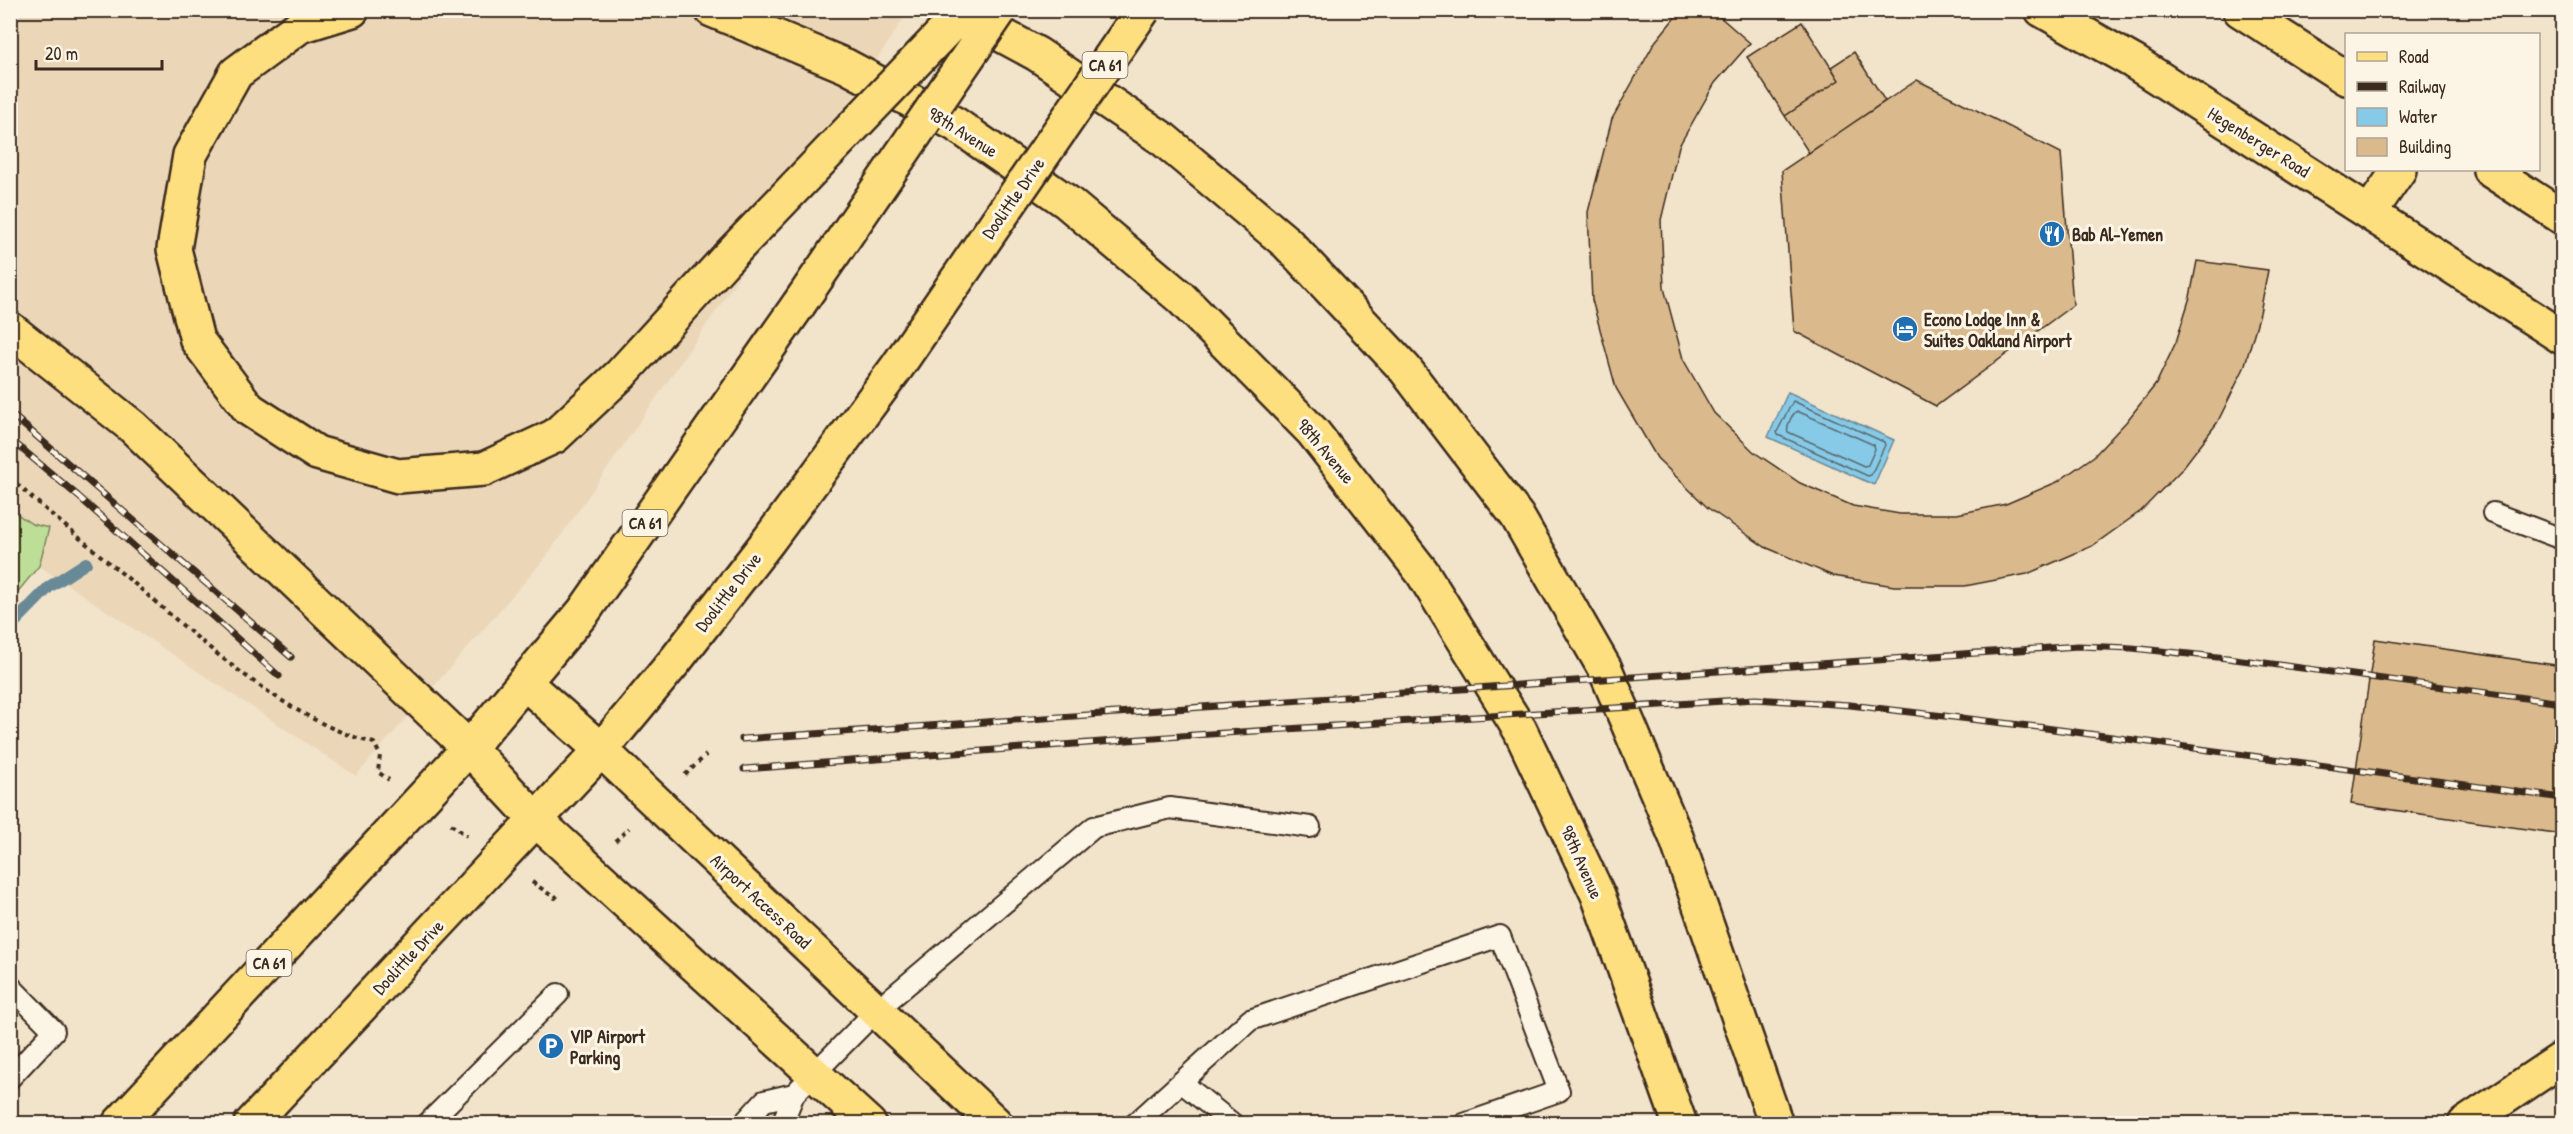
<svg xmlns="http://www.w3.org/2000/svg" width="2573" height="1134" font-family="'Patrick Hand',sans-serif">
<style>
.built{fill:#ebd7b8}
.grass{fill:#bdde97;stroke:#7c845a;stroke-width:1.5}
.water{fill:#86cae8;stroke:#688a97;stroke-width:1.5}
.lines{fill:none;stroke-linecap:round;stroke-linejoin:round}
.shore{stroke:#596a6f;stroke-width:1.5}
.stream{stroke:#688a97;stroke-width:12}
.building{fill:#daba8d;stroke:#3b2a1e;stroke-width:1.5}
.lane-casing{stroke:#3b2a1e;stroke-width:24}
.primary-casing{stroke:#3b2a1e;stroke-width:38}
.path{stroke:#3b2a1e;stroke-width:4;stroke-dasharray:4.5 4.5;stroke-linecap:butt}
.lane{stroke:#fcf5e5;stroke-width:20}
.primary{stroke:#fedf80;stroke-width:33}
.rail-casing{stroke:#3b2a1e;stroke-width:7}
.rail{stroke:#fcf5e5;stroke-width:4.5;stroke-dasharray:14;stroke-linecap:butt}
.primary-bridge-casing{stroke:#3b2a1e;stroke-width:38;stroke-linecap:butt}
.primary-bridge{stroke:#fedf80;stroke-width:33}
.labels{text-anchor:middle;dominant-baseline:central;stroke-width:6;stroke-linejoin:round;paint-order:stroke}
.shield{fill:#fcf5e5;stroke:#75675a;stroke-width:1.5}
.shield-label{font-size:16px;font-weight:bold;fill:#3b2a1e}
.street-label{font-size:18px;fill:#3b2a1e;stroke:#fcf5e5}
.poi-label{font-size:18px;font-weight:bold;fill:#3b2a1e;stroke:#fcf5e5;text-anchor:start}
</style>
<rect width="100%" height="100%" fill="#f2e3cb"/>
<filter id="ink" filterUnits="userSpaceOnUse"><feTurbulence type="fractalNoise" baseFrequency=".0167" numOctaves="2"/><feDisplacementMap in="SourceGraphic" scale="12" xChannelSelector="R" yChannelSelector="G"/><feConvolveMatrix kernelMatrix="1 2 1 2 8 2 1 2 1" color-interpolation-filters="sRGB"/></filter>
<g filter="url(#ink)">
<!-- built -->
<path class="built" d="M 11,11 L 908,11 L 723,301 L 547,556 L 356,776 L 39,566 L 11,537 Z"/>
<!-- grass -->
<path class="grass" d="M 11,510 L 32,524 L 49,528 L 39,566 L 11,600 Z"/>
<!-- water -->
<path class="water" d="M 1788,392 L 1894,440 L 1874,485 L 1768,437 Z"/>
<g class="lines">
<!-- shore -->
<path class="shore" d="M 1793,401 L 1884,442 L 1885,445 L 1871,475 L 1868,476 L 1778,435 L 1777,432 Z
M 1797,411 L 1874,445 L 1875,449 L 1868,465 L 1864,466 L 1788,432 C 1786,426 1792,414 1797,411 Z"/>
<!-- stream -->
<path class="stream" d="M 10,627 L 49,587 L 86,563"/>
</g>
<!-- building -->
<path class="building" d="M 1681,10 L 1712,10 L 1750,43 L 1715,83 L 1679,146 L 1661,220 L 1664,288 L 1683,359 L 1714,413 L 1754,452 L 1800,483 L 1853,506 L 1900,514 L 1957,514 L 2006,504 L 2057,482 L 2094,456 L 2126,422 L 2156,384 L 2176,342 L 2190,297 L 2197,261 L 2268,270 L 2260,313 L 2244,368 L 2217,423 L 2181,470 L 2141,511 L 2092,546 L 2027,574 L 1965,586 L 1894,586 L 1833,576 L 1765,547 L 1708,508 L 1657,458 L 1616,388 L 1592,300 L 1588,212 L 1612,119 L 1655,42 Z
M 1802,22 L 1839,80 L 1785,116 L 1747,57 Z
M 1854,52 L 1885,101 L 1809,153 L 1785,116 L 1839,80 L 1831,67 Z
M 1917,80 L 2061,153 L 2073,305 L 1936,406 L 1794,331 L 1782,171 Z
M 2375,639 L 2562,666 L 2562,834 L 2351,804 Z"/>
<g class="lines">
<!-- lane casing -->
<g class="lane-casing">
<path id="lane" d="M 2493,513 L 2562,539
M 10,986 L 54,1031 L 10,1078
M 1181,1082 L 1233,1124
M 427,1124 L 558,994
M 743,1124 L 764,1101 L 794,1094 L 877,1010 L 1094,827 L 1170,808 L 1310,827
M 779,1124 L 784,1119 L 794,1094
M 1135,1124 L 1250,1020 L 1500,936 L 1559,1091 L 1464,1124"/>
</g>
<!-- primary casing -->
<g class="primary-casing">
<path id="primary" d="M 352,10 L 300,26 L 236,73 L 190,155 L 174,249 L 197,340 L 249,409 L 317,453 L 398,476 L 484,469 L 555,436 L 621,374 L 727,258
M 712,10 L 846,66 L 955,124 L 1067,202 L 1180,297 L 1313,432 L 1422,572 L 1520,730 L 1598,895 L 1680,1124
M 2042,10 L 2134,62 L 2562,337
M 2240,10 L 2346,78
M 963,14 L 1037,54 L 1163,139 L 1287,243 L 1405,369 L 1517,516 L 1605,669 L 1676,837 L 1776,1124
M 2490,170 L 2562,217
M 2370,212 L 2399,170
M 10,329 L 133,427 L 469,748 L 537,821 L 869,1124
M 524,682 L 601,750 L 996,1124
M 119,1124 L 469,748 L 584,611 L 799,304
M 251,1124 L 601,750 L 675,661 L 769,540 L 897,367 L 996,223
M 2465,1124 L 2562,1059"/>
</g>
<!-- path -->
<path class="path" d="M 10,478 C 51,515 94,550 136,585 C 202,642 288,721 374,743 L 380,755 L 378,772 L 389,780
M 685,775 L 706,755
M 451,824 L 467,836
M 615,841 L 629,828
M 532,882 L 555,898 L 559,894"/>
<!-- lane -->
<use href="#lane" class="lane"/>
<!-- primary -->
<use href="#primary" class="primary"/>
<!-- rail casing -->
<g class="rail-casing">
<path id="rail" d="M 10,413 L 291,657
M 10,439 L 78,496 L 279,676
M 742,739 L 2078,646 L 2132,648 L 2227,658 L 2562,703
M 744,769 L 1194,735 L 1755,699 L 1850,705 L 2038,727 L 2562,798"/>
</g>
<!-- rail -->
<use href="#rail" class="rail"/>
<!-- primary-bridge casing -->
<g class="primary-bridge-casing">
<path id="primary-bridge" d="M 996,223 L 1143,10
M 727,258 L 965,10
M 799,304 L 1000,10"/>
</g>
<!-- primary-bridge -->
<use href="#primary-bridge" class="primary-bridge"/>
</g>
</g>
<!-- icons -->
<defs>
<g id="restaurant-disc" transform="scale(1.35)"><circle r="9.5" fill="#1f6fb2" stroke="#fcf5e5"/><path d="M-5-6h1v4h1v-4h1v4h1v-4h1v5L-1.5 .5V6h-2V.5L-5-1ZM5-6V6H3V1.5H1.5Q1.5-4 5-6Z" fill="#fff"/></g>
<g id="hotel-disc" transform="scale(1.35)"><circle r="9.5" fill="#1f6fb2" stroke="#fcf5e5"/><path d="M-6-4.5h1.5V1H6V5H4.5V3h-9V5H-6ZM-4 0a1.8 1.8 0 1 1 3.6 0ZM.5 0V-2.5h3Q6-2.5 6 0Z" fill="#fff"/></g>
<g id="parking-disc" transform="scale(1.35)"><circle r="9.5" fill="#1f6fb2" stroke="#fcf5e5"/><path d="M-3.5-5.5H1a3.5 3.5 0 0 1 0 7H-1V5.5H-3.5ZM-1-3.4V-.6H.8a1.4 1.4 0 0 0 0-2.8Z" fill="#fff"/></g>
</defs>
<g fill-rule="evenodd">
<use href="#restaurant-disc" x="2052" y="234"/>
<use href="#hotel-disc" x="1905" y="329"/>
<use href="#parking-disc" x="551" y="1046"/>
</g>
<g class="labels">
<!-- shield labels -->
<g class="shield">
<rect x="1082.5" y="52" width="45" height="26" rx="4.5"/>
<rect x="622.5" y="510" width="45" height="26" rx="4.5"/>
<rect x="246.5" y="950" width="45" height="26" rx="4.5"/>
</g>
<g class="shield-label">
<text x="1105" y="65">CA 61</text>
<text x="645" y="523">CA 61</text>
<text x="269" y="963">CA 61</text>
</g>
<!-- street labels -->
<g class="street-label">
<text transform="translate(963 132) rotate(32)">98th Avenue</text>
<text transform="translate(2259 142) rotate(32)">Hegenberger Road</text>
<text transform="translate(1013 198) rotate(-55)">Doolittle Drive</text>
<text transform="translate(1326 451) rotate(50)">98th Avenue</text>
<text transform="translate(728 592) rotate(-52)">Doolittle Drive</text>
<text transform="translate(1582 862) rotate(66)">98th Avenue</text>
<text transform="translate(761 901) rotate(43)">Airport Access Road</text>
<text transform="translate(408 957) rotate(-47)">Doolittle Drive</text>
</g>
<!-- poi labels -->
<g class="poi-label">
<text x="2072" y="234">Bab Al-Yemen</text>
<text x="1924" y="319">Econo Lodge Inn &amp;<tspan x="1924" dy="21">Suites Oakland Airport</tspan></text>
<text x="570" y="1036">VIP Airport<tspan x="570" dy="21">Parking</tspan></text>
</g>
</g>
<!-- margin -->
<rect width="2573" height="1134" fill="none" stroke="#fcf5e5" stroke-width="36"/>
<rect x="18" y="18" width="2537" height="1098" fill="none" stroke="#3b2a1e" stroke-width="2" filter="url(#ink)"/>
<!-- legend -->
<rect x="2345" y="33" width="195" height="138" fill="#fcf5e5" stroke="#afa495" stroke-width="1.5"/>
<rect x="2357" y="52" width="30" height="9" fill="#fedf80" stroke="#afa495" stroke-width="1.5"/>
<text x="2399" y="63" font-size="18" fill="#3b2a1e">Road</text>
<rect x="2357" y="82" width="30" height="9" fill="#3b2a1e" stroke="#afa495" stroke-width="1.5"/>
<text x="2399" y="93" font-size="18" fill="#3b2a1e">Railway</text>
<rect x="2357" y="108" width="30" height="18" fill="#86cae8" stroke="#afa495" stroke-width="1.5"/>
<text x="2399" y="123" font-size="18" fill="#3b2a1e">Water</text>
<rect x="2357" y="138" width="30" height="18" fill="#daba8d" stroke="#afa495" stroke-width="1.5"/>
<text x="2399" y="153" font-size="18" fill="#3b2a1e">Building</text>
<!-- scale -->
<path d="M36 60v9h126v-9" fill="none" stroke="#3b2a1e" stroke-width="3"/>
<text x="45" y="60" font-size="18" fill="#3b2a1e" stroke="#fcf5e5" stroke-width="4.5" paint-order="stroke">20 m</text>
</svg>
